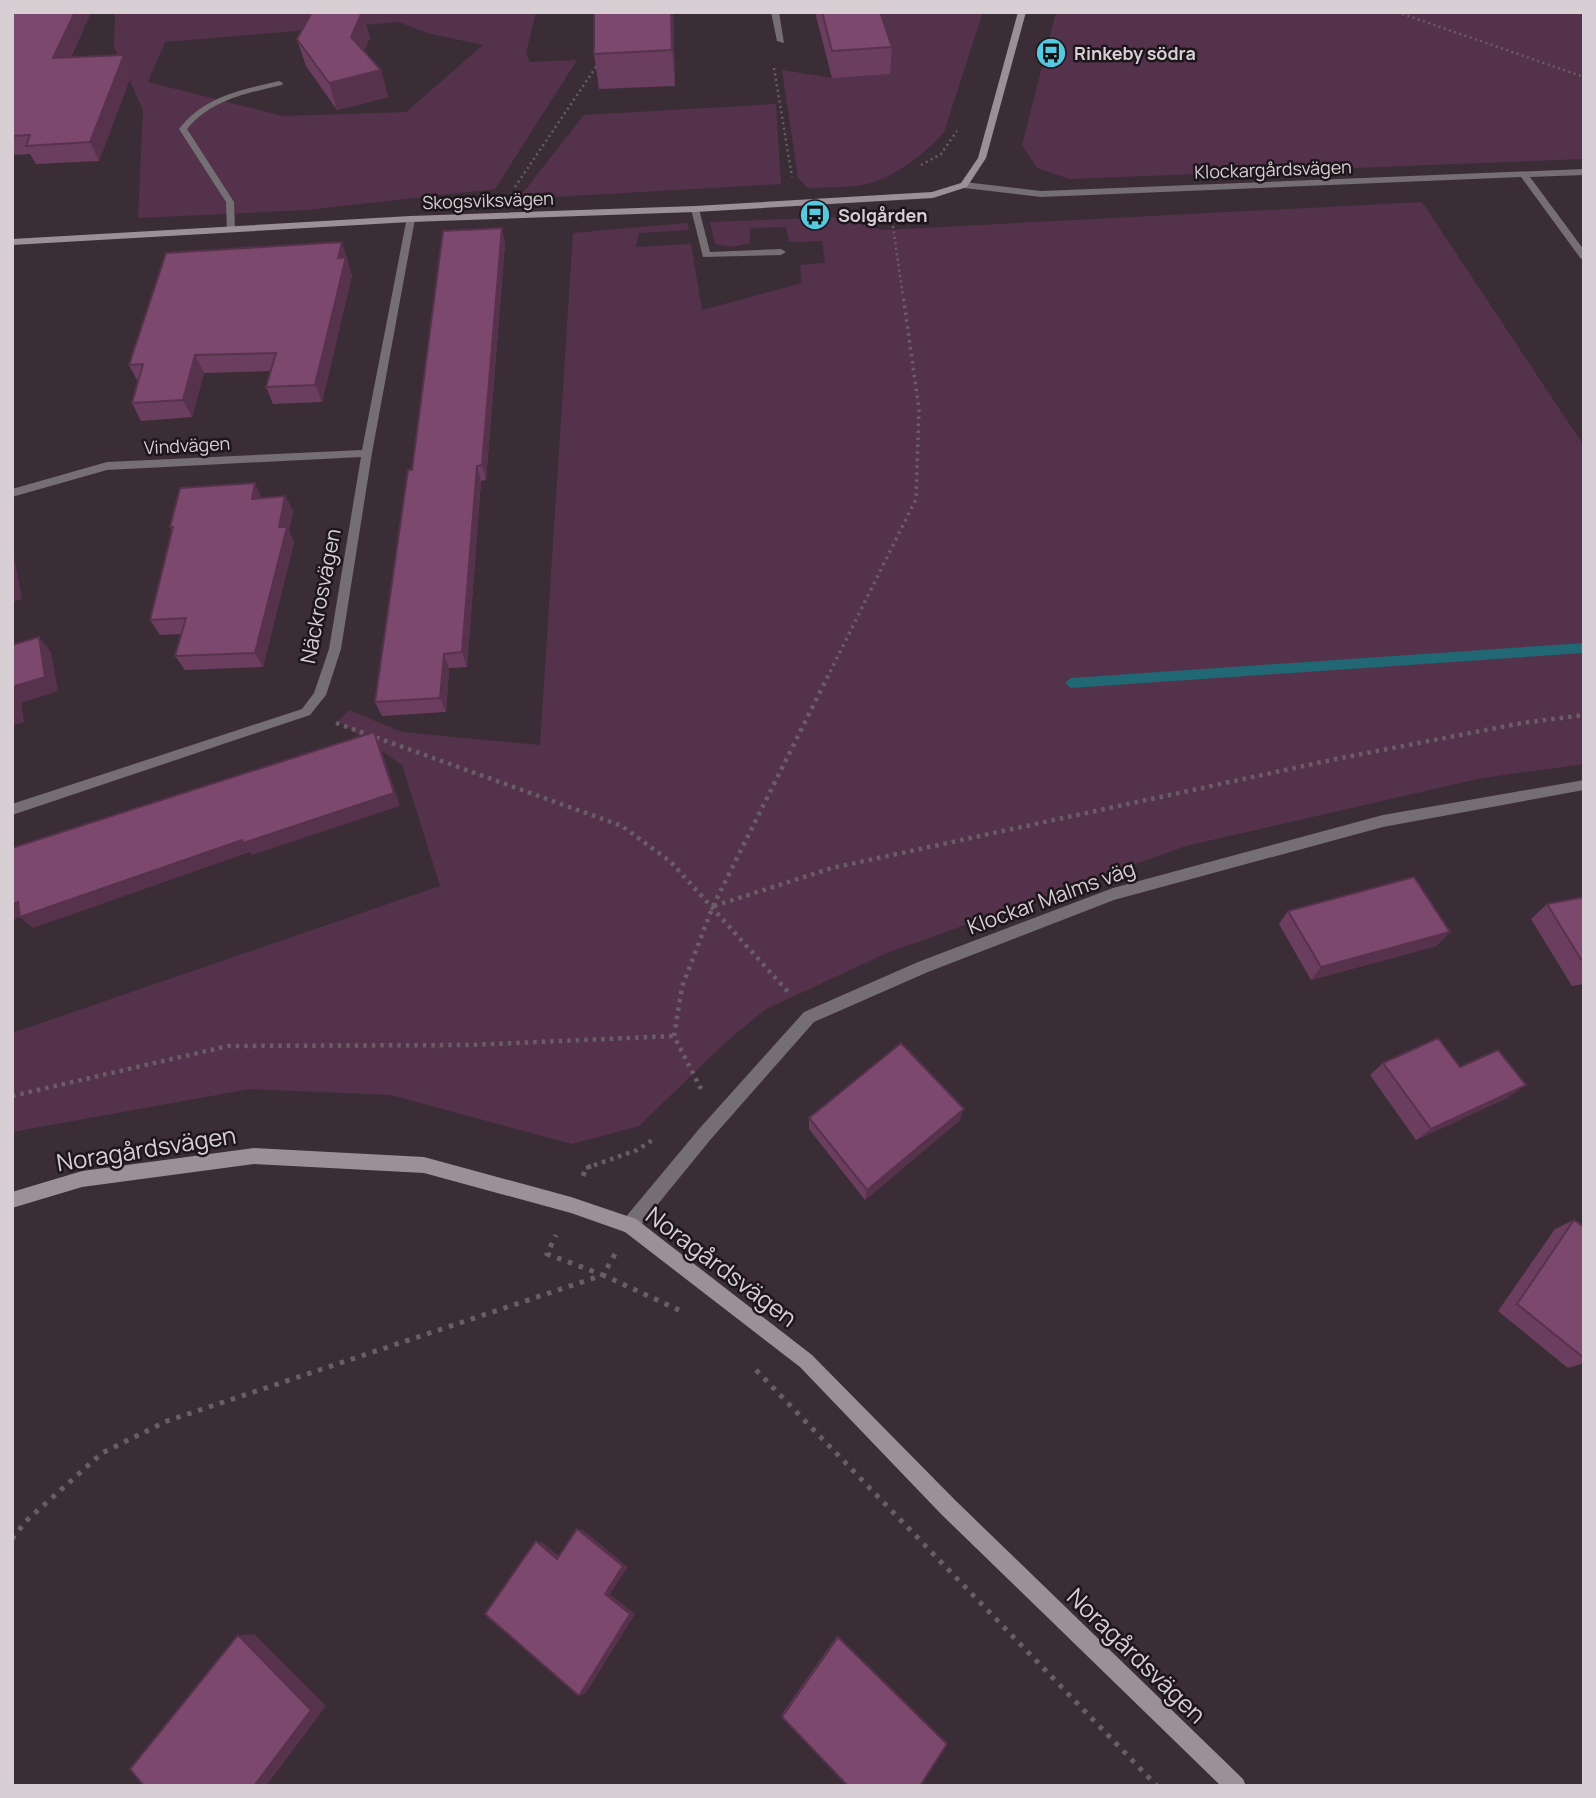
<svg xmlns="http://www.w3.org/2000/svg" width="1596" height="1798" font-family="Manrope,sans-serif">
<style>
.green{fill:#55324c;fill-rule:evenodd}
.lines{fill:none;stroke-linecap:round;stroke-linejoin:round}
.stream{fill:#216774;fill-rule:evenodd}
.path-far3{stroke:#695e66;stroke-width:2.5;stroke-dasharray:2 3.5;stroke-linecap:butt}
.path-far2{stroke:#695e66;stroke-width:3.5;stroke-dasharray:2.5 4.5;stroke-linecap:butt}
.path-far1{stroke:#695e66;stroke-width:4.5;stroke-dasharray:3.5 5;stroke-linecap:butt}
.path{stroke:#695e66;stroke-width:5;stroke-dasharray:4.5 7;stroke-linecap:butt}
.lane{fill:#756e73;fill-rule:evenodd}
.street{fill:#756e73;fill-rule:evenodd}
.secondary{fill:#9b9097;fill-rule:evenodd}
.wall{fill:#6b3e5f}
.shaded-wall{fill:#57324d}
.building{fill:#7c486e;stroke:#57324d;stroke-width:2}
.labels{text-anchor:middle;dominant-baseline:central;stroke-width:5;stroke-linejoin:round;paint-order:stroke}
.far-poi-label{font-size:18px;font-weight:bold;fill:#d7cfd4;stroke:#1d171b;text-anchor:start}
.far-street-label{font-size:18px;fill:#d7cfd4;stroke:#1d171b}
.street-label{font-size:21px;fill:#d7cfd4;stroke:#1d171b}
.near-street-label{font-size:24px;fill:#d7cfd4;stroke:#1d171b}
</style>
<rect width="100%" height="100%" fill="#3a2d36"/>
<!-- green -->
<path class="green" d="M 115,12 L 536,12 L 526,54 L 530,62 L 577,60 L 495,189 L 306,210 L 138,218 L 143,110 L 114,47 ZM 399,22 L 427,33 L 483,45 L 406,112 L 283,116 L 148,82 L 165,42 Z
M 871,12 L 983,12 L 944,132 C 927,153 890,180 863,185 C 845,188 826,187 808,188 L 798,178 L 782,70 L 832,78 Z
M 1056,12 L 1584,12 L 1584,159 L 1069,179 L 1037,168 L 1022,145 Z
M 776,104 L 781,184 L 518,199 L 584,115 Z
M 1422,202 L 1584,446 L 1584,764 L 1482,778 L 1186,846 L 887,953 L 766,1009 L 727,1041 L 639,1126 L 572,1144 L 391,1095 L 250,1089 L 12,1132 L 12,1033 L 440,886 L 402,765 L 338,721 L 349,710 L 402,732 L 540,745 L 573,233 L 687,223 L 689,230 L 639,233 L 636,247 L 691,244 L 702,310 L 802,283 L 800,265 L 825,263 L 822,241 L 789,242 L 786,227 L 750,228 L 750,243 L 732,247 L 715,244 L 710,222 L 839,217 L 883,230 Z"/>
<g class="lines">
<!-- stream -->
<path class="stream" d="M 1584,643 L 1584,653 L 1071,688 L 1065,683 L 1071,678 Z"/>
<!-- path-far3 -->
<path class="path-far3" d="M 1397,12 L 1584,77
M 774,68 L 792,177
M 921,165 L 941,154 L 957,131
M 515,187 L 598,64
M 893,226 L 903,297"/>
<!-- path-far2 -->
<path class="path-far2" d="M 827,678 L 916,499 L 919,409 L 903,295"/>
<!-- path-far1 -->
<path class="path-far1" d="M 336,723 L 622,826 L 671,862 L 789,993
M 714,906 L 832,868 L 1336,759 L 1522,723 L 1584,715
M 701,1089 L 674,1036 L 682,987 L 713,906 L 828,676
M 12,1096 L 228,1046 L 471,1045 L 674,1036
M 586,1168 L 637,1150 L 654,1139"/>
<!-- path -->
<path class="path" d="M 583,1176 L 586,1168 L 591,1166
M 615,1254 L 603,1275 L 681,1311
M 756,1370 L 1157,1786
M 12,1539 L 26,1521 L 102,1453 L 167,1421 L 603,1275 L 547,1254 L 556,1235"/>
<!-- lane -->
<path class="lane" d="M 279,81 L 283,83 L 282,85 C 247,93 211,100 187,129 L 234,202 L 235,229 L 227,231 L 226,202 L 179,129 C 204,96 241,90 279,81 Z"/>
<!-- street -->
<path class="street" d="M 771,12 L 779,12 L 784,43 L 777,41 Z
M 1584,169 L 1584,175 L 1530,177 L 1584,250 L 1584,260 L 1581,259 L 1521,177 L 1041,197 L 964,188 L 960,185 L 964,182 L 1041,191 Z
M 695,206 L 699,209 L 710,252 L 781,249 L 786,252 L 781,255 L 703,257 L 691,209 Z
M 407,217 L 415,219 L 372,453 L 341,649 L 326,695 L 310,715 L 12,815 L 12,804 L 302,709 L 314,693 L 329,649 L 361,457 L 107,470 L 12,497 L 12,489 L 107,462 L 362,450 Z
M 1584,780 L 1584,790 L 1383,827 L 1114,900 L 928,972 L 814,1022 L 711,1139 L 636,1231 L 630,1233 L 624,1231 L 622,1225 L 624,1219 L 699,1129 L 804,1012 L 918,962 L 1113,888 L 1383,815 Z"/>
<!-- secondary -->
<path class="secondary" d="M 1018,12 L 1026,12 L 986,158 L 967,187 L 933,198 L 695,212 L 410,222 L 12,245 L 12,239 L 410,216 L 695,206 L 932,192 L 961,183 L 978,158 Z
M 254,1148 L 424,1157 L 571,1197 L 636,1219 L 812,1355 L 955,1500 L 1243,1779 L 1246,1786 L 1221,1786 L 941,1514 L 800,1367 L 625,1232 L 571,1213 L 424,1173 L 254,1164 L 82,1187 L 12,1208 L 12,1192 L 82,1171 Z"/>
</g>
<!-- wall -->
<path class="wall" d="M 12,12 L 91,12 L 71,57 L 132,73 L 99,161 L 36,164 L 30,154 L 12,155 Z
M 362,12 L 370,38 L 364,51 L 381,70 L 388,97 L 337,110 L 306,66 L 297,39 Z
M 673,12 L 675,86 L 599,89 L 594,54 Z
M 815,12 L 880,12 L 892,47 L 890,74 L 832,78 Z
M 505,243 L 486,480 L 481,481 L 467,667 L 449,668 L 446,712 L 382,716 L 375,702 L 412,470 Z
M 348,260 L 347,262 L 352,275 L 322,402 L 273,404 L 266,387 L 271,371 L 204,373 L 192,417 L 141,421 L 132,403 L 138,382 L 129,365 Z
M 285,496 L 293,511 L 289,531 L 294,542 L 263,667 L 185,670 L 175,656 L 182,634 L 160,635 L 150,620 L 172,531 L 170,527 L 262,498 Z
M 1584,897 L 1584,984 L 1572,986 L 1531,919 L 1547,904 Z
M 1288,911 L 1450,932 L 1436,946 L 1311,980 L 1279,924 Z
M 1383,1063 L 1460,1067 L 1509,1097 L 1416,1140 L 1370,1075 Z
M 809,1118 L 960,1120 L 865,1200 L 809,1129 Z
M 1574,1220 L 1584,1227 L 1584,1363 L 1568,1368 L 1498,1311 L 1555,1229 Z
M 837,1636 L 947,1744 L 782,1717 L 782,1714 Z"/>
<!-- shaded-wall -->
<path class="shaded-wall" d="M 75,12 L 91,12 L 62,76 L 53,58 Z
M 362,12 L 370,38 L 358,64 L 351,37 Z
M 671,12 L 673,12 L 675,86 L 672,50 Z
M 124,55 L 132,73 L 99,161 L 90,142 Z
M 381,70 L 388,97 L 337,110 L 329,83 Z
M 502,228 L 505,243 L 486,480 L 482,465 Z
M 342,242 L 352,275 L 322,402 L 315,385 Z
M 195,355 L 204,373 L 192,417 L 183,400 Z
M 477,466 L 481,481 L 467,667 L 462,652 Z
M 255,483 L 262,498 L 252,499 Z
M 285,496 L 293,511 L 289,531 L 294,542 L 263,667 L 255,653 Z
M 12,545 L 22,599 L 12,602 Z
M 39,637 L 51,652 L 58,691 L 21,703 L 24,722 L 12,726 L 12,687 Z
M 444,654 L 449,668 L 446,712 L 440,698 Z
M 374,732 L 380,745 L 400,806 L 252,855 L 250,852 L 33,928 L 20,917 L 12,920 L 12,904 Z
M 1450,932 L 1436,946 L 1311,980 L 1321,967 Z
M 1526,1085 L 1509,1097 L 1416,1140 L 1431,1129 Z
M 964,1109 L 960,1120 L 865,1200 L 867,1190 Z
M 577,1529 L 583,1530 L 628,1567 L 610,1594 L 635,1614 L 586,1693 L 579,1696 Z
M 536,1541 L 543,1543 L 564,1560 L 557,1559 Z
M 254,1634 L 326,1706 L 266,1786 L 254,1786 L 238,1635 Z"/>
<!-- building -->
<path class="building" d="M 12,12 L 75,12 L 53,58 L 124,55 L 90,142 L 26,146 L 30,135 L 12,136 Z
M 312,12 L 362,12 L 351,37 L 381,70 L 329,83 L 297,39 Z
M 594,12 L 671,12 L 672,50 L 594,54 Z
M 822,12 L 880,12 L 892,47 L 832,51 Z
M 502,228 L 482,465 L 477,466 L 462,652 L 444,654 L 440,698 L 375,702 L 408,470 L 412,470 L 443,231 Z
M 342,242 L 338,258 L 346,257 L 315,385 L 266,387 L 276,353 L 195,355 L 183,400 L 132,403 L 143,364 L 129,365 L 166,253 Z
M 255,483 L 252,499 L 285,496 L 279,527 L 287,527 L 255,653 L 175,656 L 186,618 L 150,620 L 173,527 L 170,527 L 180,488 Z
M 39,637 L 45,677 L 12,687 L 12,645 Z
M 374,732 L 394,793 L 243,843 L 242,840 L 20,917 L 18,902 L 12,904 L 12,848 Z
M 1414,877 L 1450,932 L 1321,967 L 1288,911 Z
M 1584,897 L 1584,964 L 1547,904 Z
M 1438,1038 L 1460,1067 L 1498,1050 L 1526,1085 L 1431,1129 L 1383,1063 Z
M 901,1043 L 964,1109 L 867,1190 L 809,1118 Z
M 1574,1220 L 1584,1227 L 1584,1358 L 1517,1304 Z
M 577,1529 L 623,1566 L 605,1594 L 630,1614 L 579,1696 L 485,1614 L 536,1541 L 557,1559 Z
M 238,1635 L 311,1710 L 254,1786 L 144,1786 L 130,1769 Z
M 838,1637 L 947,1744 L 920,1786 L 848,1786 L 782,1717 Z"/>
<!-- icons -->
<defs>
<g id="bus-disc" transform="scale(1.575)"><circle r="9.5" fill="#56c9e1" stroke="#1d171b"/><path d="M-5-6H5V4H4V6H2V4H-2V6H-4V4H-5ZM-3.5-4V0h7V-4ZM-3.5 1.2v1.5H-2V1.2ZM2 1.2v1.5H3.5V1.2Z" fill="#111"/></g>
</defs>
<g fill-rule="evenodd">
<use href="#bus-disc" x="1051" y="53"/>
<use href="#bus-disc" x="815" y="215"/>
</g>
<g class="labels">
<!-- far-poi labels -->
<g class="far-poi-label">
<text x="1074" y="53">Rinkeby södra</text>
<text x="838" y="215">Solgården</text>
</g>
<!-- far-street labels -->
<g class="far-street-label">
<text transform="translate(1273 169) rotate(-2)">Klockargårdsvägen</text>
<text transform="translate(488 200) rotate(-2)">Skogsviksvägen</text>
<text transform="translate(187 445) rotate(-3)">Vindvägen</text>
</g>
<!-- street labels -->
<g class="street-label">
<text transform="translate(320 596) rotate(-79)">Näckrosvägen</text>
<text transform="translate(1051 897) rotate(-20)">Klockar Malms väg</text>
</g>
<!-- near-street labels -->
<g class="near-street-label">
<text transform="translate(146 1148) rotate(-9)">Noragårdsvägen</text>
<text transform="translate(722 1266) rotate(37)">Noragårdsvägen</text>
<text transform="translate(1137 1655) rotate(44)">Noragårdsvägen</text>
</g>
</g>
<!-- border -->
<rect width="1596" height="1798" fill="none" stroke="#d7cfd4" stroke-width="28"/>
</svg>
